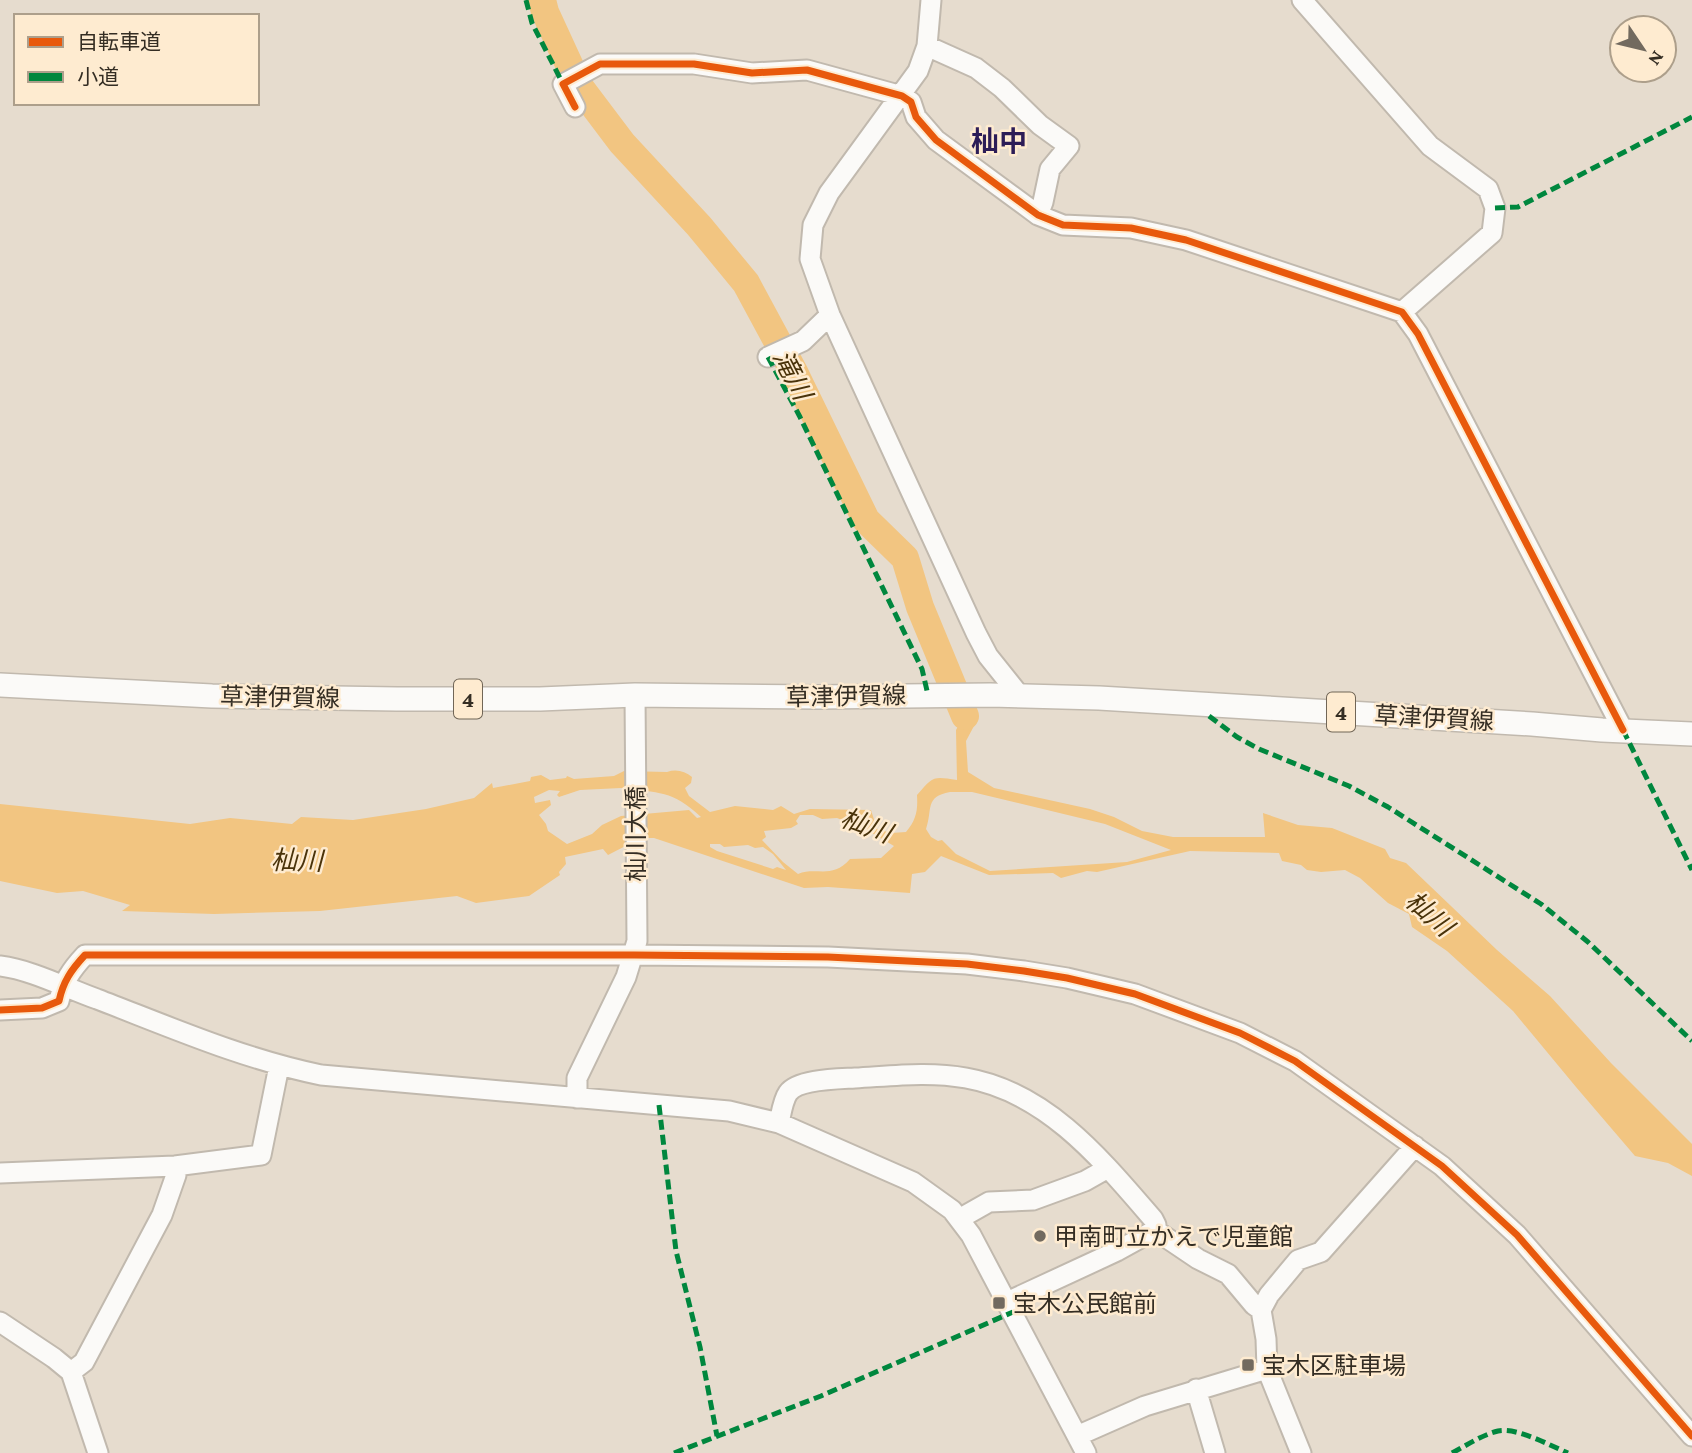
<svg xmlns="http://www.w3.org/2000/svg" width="1692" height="1453" font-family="'Crimson Pro','Noto Sans JP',serif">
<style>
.water{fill:#f2c581;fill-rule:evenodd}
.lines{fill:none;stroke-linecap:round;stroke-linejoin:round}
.river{stroke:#f2c581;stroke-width:28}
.minor-casing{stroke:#c1b9ae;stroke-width:23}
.major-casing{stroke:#c1b9ae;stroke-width:26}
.minor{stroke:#fbfaf8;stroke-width:19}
.major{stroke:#fbfaf8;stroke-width:23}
.quiet{stroke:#00873e;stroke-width:5;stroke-dasharray:10 5;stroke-linecap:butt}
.cycleway-casing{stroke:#feebd0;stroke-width:11}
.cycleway{stroke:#e8590c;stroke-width:7}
.poi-dot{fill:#726a5f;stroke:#feebd0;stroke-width:2.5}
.labels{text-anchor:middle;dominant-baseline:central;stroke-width:5;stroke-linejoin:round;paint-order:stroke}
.shield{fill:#feebd0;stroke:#716657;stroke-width:2}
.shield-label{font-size:23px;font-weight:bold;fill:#342d23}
.street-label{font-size:24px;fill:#342d23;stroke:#feebd0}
.poi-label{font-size:24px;fill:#342d23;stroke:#feebd0;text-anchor:start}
.water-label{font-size:26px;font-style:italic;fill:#4a330a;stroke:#feebd0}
.quarter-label{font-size:28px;font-weight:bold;fill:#2d1d57;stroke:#feebd0}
</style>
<rect width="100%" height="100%" fill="#e6dcce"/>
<!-- water -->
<path class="water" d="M 945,679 L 958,686 L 974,726 L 966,741 L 968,772 L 994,788 L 1090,809 L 1114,817 L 1142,831 L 1173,837 L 1265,837 L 1263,813 L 1298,825 L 1332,828 L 1385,849 L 1390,858 L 1406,863 L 1497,950 L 1550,996 L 1611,1063 L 1692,1144 L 1692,1176 L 1668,1163 L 1635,1156 L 1576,1087 L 1513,1011 L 1447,951 L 1412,927 L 1409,914 L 1388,903 L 1360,878 L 1345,870 L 1321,872 L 1307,870 L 1301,865 L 1282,861 L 1279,853 L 1190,851 L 1097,872 L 1087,871 L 1061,878 L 1053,873 L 989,875 L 941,856 L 925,872 L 912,874 L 910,893 L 828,887 L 804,888 L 654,838 L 641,838 L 608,855 L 603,849 L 565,857 L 566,864 L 559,872 L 560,875 L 529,896 L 476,903 L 457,896 L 320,911 L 214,914 L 122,911 L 130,905 L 83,891 L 57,893 L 0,881 L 0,804 L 190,824 L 230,818 L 292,824 L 301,817 L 353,820 L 426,809 L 474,798 L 492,783 L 493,788 L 530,781 L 531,777 L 541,775 L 550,780 L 566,778 L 567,776 L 574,779 L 614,776 L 624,771 L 667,772 C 676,769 685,771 692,777 L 691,783 L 685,788 L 689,796 L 710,812 L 735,806 L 773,810 L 781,806 L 794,814 L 810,809 L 871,810 L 877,829 L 891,833 L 906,832 C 916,820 918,811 917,795 C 933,776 933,776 957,780 L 956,730 L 962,719 ZM 621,788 C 659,793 672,790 701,817 L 697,818 L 689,810 L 621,816 L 602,825 L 592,834 L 567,844 L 548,831 L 546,824 L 539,815 L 551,805 L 550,800 L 535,803 L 534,797 L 549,790 L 560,791 L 557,795 L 559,797 L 580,790 ZM 950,792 L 972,792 L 1105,824 L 1171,850 L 1127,862 L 990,871 L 956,854 L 942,840 L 938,841 L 931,837 L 926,829 C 933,809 924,797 950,792 ZM 800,815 L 813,815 L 822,819 L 837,818 L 865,829 L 894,846 L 881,858 L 850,859 C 832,880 816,866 798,874 L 783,862 L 762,840 L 766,837 L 764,831 L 791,828 L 798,824 L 796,821 ZM 710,844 L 720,844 L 724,847 L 748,845 L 755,848 L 763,847 L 773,854 L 786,870 L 777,867 L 773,869 L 717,851 L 710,847 Z"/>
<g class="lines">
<!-- river -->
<path class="river" d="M 542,0 L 545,12 L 579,86 L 622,143 L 699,226 L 746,283 L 795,374 L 866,520 L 905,558 L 920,607 L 965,716"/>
<!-- minor casing -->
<g class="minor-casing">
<path id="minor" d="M 931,0 L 927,46 L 918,71 L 829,193 L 813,225 L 810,259 L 830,315 L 976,633 L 988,656 L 1020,696
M 1302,0 L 1430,146 L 1488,189 L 1495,208 L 1492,233 L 1402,312
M 927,46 L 976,68 L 1002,88 L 1040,125 L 1069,146 L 1050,169 L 1043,202 L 1038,215
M 575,107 L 563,84 L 600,64 L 694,64 L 752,73 L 807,70 L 902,96 L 911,102 L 916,117 L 936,140 L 1038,215 L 1063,225 L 1131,228 L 1186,240 L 1402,312 L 1418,334 L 1623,730
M 768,357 L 803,341 L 830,315
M 0,966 C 32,970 66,988 97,999 C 170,1027 243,1059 321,1075 L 729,1111 L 779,1123 L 913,1182 L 952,1210 L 971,1235 L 1086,1453
M 0,1010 L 42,1008 L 59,1001 C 63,982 71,970 85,955 L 634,955 L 828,957 L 967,964 L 1024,971 L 1067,978 L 1135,994 L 1240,1033 L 1295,1061 L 1442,1166 L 1517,1235 L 1692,1436
M 577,1098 L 577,1078 L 626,977 L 637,941 L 635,695
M 779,1123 C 781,1114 783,1100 788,1093 C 798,1079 839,1079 855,1078 C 891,1076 929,1071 966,1078 C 1047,1092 1102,1160 1153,1219 L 1156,1225 L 1155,1230 L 1198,1259 L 1228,1274 L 1254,1305 L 1261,1310 L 1266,1339 L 1267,1369 L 1301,1453
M 0,1173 L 175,1166 L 261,1155 L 279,1066
M 959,1219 L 989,1202 L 1033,1200 L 1085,1181 L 1108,1168
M 1007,1302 L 1117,1251 L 1155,1230
M 1261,1310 L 1269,1295 L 1298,1260 L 1321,1252 L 1415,1146
M 0,1322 L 54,1358 L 71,1372 L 98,1453
M 71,1372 L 84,1362 L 162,1215 L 176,1175 L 175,1166
M 1196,1389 L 1215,1453
M 1077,1436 L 1145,1406 L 1267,1369"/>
</g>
<!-- major casing -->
<g class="major-casing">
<path id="major" d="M 0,685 L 212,696 L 397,699 L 540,699 L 635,695 L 819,697 L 990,695 L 1099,698 L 1532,724 L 1602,730 L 1692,734"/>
</g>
<!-- minor -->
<use href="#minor" class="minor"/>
<!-- major -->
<use href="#major" class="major"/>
<!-- quiet -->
<path class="quiet" d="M 526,0 L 532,23 L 563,84
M 1495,208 L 1518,207 L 1692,117
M 768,357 L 800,417 L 922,669 L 928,695
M 1209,716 L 1237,737 L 1259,749 L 1349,786 L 1388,807 L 1541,904 L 1588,942 L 1692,1041
M 1623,730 L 1692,870
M 659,1105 L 676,1251 L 700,1347 L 717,1436
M 674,1453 L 821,1396 L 1013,1312
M 1452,1453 C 1467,1445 1482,1435 1498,1431 C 1517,1427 1551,1446 1568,1453"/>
<!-- cycleway casing -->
<g class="cycleway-casing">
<path id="cycleway" d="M 575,107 L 563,84 L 600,64 L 694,64 L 752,73 L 807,70 L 902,96 L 911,102 L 916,117 L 936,140 L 1038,215 L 1063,225 L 1131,228 L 1186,240 L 1402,312 L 1418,334 L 1623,730
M 0,1010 L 42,1008 L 59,1001 C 63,982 71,970 85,955 L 634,955 L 828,957 L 967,964 L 1024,971 L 1067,978 L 1135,994 L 1240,1033 L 1295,1061 L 1442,1166 L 1517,1235 L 1692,1436"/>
</g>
<!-- cycleway -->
<use href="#cycleway" class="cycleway"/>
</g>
<!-- markers -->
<g class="poi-dot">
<circle cx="1040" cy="1236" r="7"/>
<rect x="992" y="1296" width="14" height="14" rx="3.5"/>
<rect x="1241" y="1358" width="14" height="14" rx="3.5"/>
</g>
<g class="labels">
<!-- shield labels -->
<g class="shield">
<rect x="454" y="679.5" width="28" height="39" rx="5"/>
<rect x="1327" y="692.5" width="28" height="39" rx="5"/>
</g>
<g class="shield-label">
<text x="468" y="699">4</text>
<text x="1341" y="712">4</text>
</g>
<!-- street labels -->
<g class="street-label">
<text transform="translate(846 696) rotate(-1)">草津伊賀線</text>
<text transform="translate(280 697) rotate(1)">草津伊賀線</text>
<text transform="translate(1434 718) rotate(3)">草津伊賀線</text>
<text transform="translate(635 834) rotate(-90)">杣川大橋</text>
</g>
<!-- poi labels -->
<g class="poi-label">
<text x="1054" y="1236">甲南町立かえで児童館</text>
<text x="1013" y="1303">宝木公民館前</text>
<text x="1262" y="1365">宝木区駐車場</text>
</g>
<!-- water labels -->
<g class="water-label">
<text transform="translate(792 375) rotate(63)">滝川</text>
<text transform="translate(866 826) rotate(20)">杣川</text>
<text transform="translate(297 861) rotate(1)">杣川</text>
<text transform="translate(1429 914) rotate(41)">杣川</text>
</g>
<!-- quarter labels -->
<g class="quarter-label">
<text x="999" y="141">杣中</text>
</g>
</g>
<!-- legend -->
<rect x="14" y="14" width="245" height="91" fill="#feebd0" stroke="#ad9f8b" stroke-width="2"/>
<rect x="28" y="37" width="35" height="10" fill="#e8590c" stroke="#ad9f8b" stroke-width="2"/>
<text x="77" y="49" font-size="21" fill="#342d23">自転車道</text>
<rect x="28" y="72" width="35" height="10" fill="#00873e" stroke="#ad9f8b" stroke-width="2"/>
<text x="77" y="84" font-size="21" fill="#342d23">小道</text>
<!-- north arrow -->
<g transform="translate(1643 49) rotate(125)"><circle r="33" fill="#feebd0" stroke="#ad9f8b" stroke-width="2"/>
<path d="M0-5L12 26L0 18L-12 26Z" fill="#726a5f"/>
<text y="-10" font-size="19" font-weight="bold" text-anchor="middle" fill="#342d23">N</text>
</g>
</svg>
